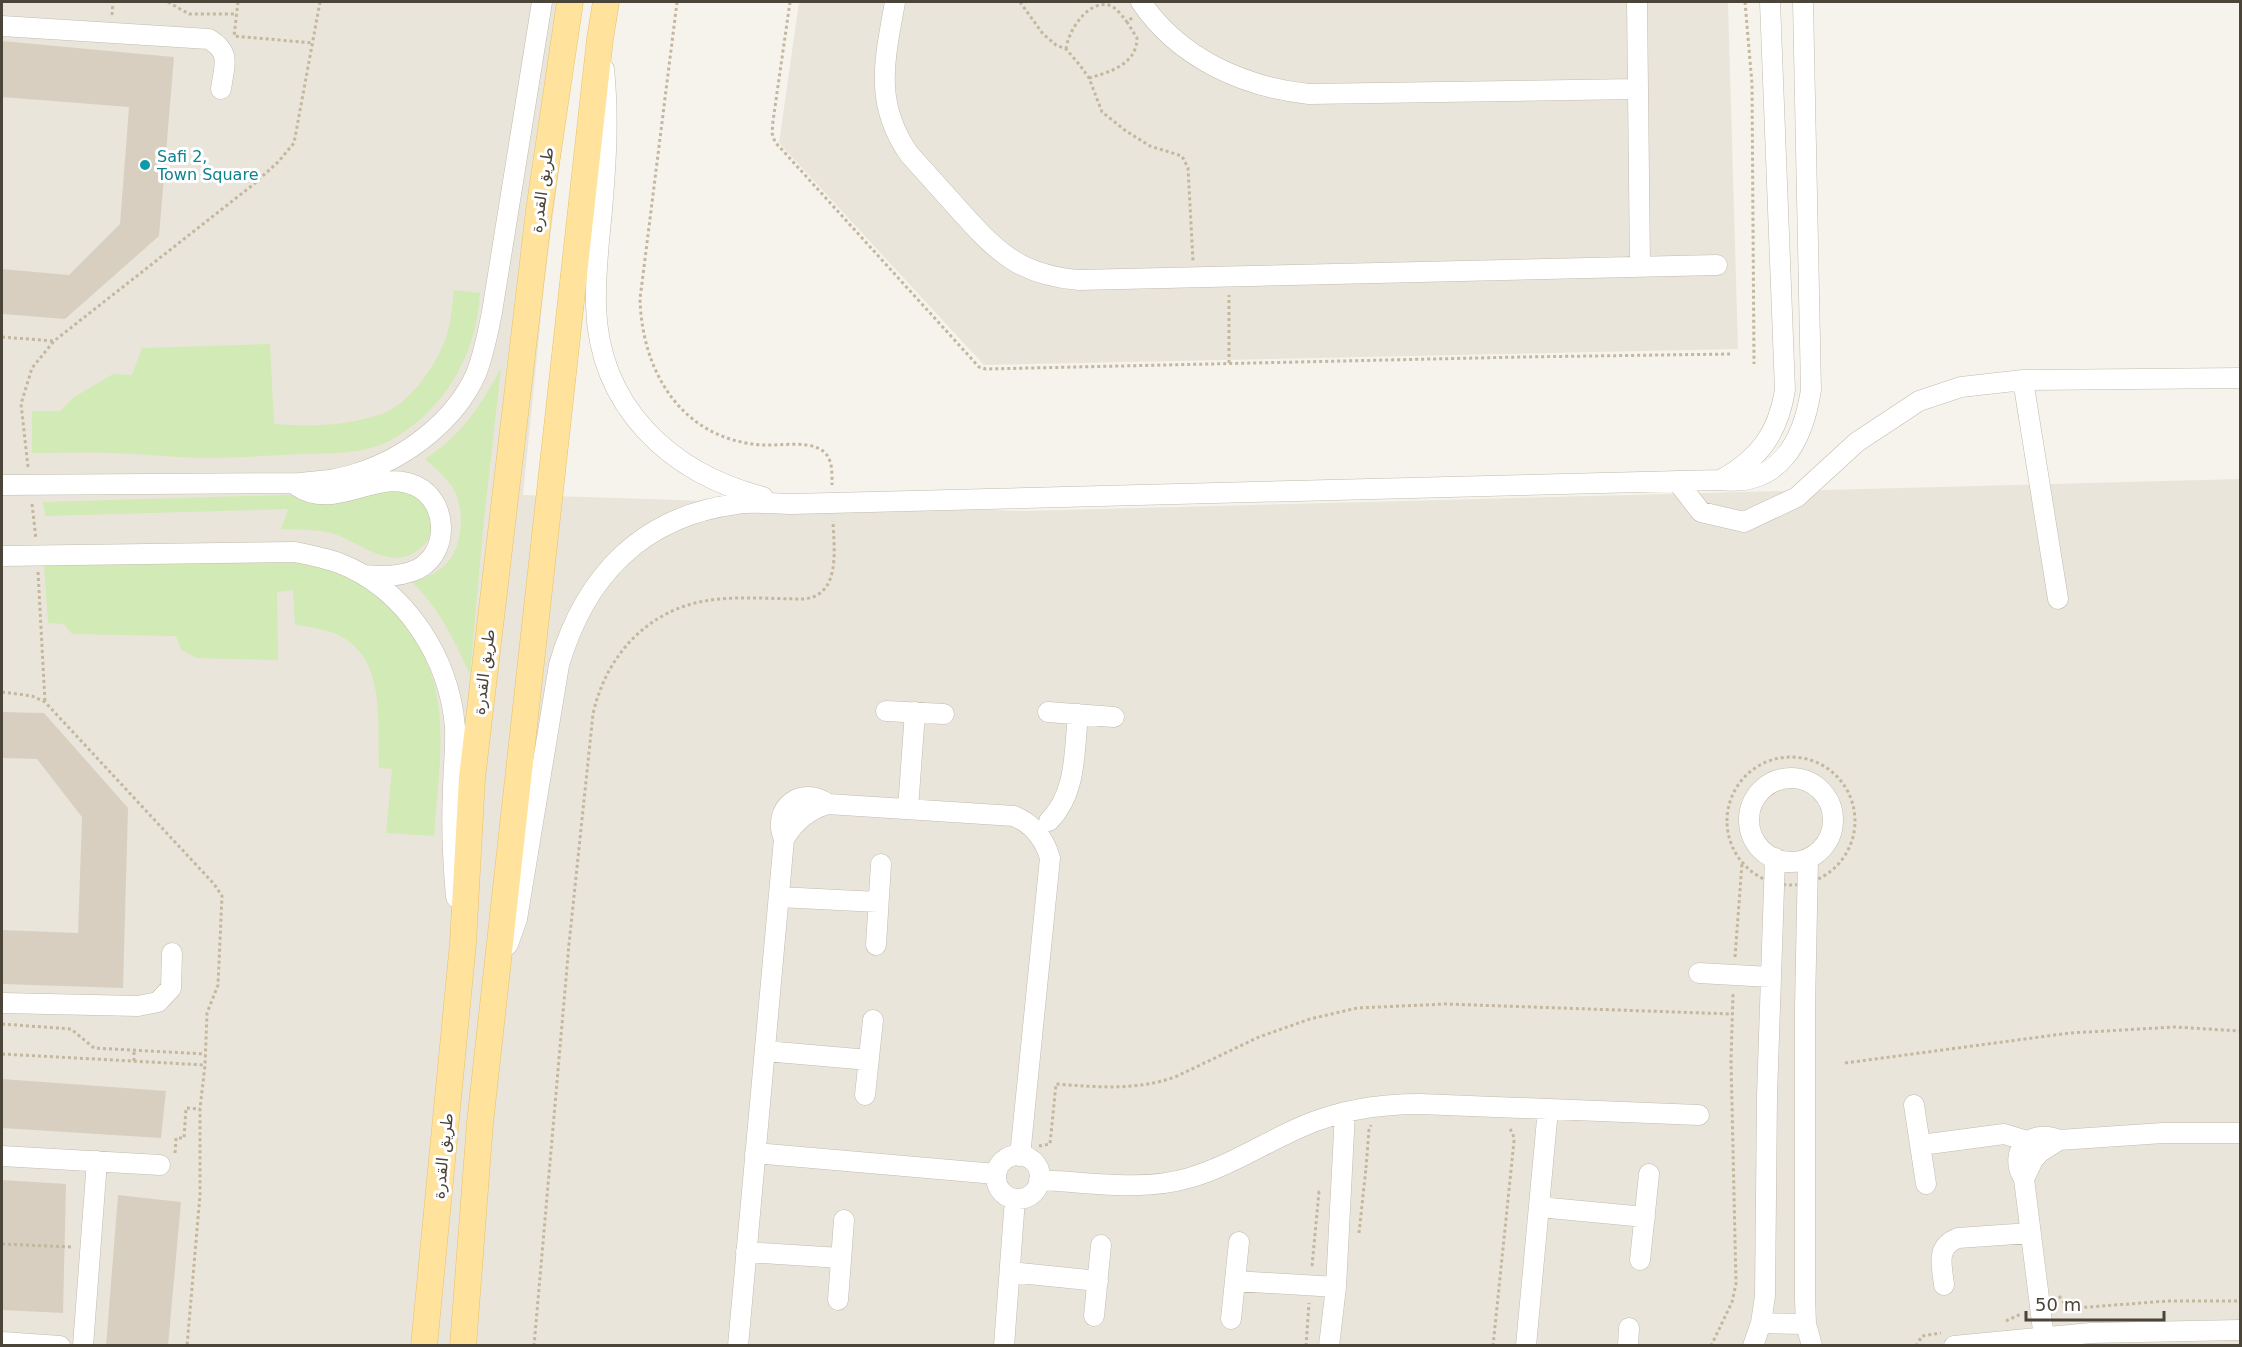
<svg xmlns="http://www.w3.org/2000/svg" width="2242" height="1347" font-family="'DejaVu Sans','Noto Naskh Arabic',sans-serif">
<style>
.residential{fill:#eae5da}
.green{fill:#d2eab5}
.building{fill:#d8cfc1}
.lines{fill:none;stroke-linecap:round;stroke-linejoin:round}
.minor-casing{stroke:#c2bbae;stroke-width:21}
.major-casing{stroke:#e6c16a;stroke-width:27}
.path{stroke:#c4b79f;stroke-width:3;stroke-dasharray:3 3;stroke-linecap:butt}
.minor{stroke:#fff;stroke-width:20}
.major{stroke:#ffe39c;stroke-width:26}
.culture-dot{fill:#0f9aa8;stroke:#fff;stroke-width:2}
.labels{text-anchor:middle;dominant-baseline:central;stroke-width:6;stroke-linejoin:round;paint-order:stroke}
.culture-label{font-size:16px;fill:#0d838f;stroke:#fff;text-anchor:start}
.street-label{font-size:16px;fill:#4b4439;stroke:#fff}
</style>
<rect width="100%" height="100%" fill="#f6f3ec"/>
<!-- residential -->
<path class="residential" d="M 2,2 L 581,2 L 545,277 L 523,495 L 1025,511 L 2240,479 L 2240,1345 L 2,1346 Z
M 799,2 L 1728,2 L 1738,349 L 984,365 L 779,143 Z"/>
<!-- green -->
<path class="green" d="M 454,290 L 480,293 C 477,354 444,412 389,441 C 362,455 329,453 300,454 C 266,456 233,458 200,458 C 171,457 142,454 113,453 C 86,452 59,453 32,453 L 32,411 L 60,411 L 74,397 L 113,374 L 132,375 L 142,348 L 270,344 L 274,424 C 310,427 349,426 384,413 C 410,403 436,365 445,340 C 451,325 452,306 454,290 Z
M 501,368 L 483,529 L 470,675 C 455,641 439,608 412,582 C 427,578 442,571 451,558 C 463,540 464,508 454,490 C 447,478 436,468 425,459 C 432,454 438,450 444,445 C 469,424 486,396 501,368 Z
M 395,483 L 427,502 C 431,523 438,536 417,551 C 387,572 357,538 327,532 C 312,529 296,530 281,529 L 288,509 L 45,516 L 43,502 L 285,495 L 330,496 Z
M 271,557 C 290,561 311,562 329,568 C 353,576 377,593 393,611 C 457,679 440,751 434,836 L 386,833 L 392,769 L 379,768 C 377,726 387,659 340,636 C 326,629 311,627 295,625 L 293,590 L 277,592 L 278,660 L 197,658 L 181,650 L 176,636 L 72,634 L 64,624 L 48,623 L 44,566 Z"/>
<!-- building -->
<path class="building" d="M 2,41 L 174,57 L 159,236 L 65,319 L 2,314 L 2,269 L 69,275 L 120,224 L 129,107 L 2,97 Z
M 2,712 L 44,713 L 128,808 L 123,988 L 2,984 L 2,930 L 78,933 L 82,817 L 37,759 L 2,758 Z
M 2,1079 L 166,1091 L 161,1138 L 2,1128 Z
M 2,1180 L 66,1184 L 63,1313 L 2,1310 Z
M 118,1195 L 181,1202 L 168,1346 L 106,1346 Z"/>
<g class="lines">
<!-- minor casing -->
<g class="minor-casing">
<path id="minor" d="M 895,2 C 885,59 873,102 909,154 C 926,173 944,193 962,213 C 999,254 1021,275 1079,280 L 1717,265
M 1141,2 C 1179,58 1243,87 1309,94 L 1637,89
M 1637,2 L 1640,266
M 2,26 L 209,39 C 232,53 224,65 221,89
M 604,69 C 609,117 606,163 602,210 C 599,242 595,274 596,306 C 599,407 670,473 763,497
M 2023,380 L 2058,599
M 1721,480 C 1760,458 1778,433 1785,390 L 1770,2
M 1677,481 L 1701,512 L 1744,522 L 1797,497 L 1857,442 L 1919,401 L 1961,387 L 2023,380 L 2240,378
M 2,485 L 299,483 C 319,481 339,480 358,473 C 406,458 455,421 476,374 C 484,354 488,332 492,312 L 542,2
M 297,486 C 335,512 377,467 416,486 C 448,501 450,552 418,569 C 401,577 382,577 364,575
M 2,556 L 295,552 C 310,555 325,558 339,563 C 406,589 449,658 455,727 C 456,749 453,770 453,792 C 451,827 453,862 456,897
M 886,711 L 944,714
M 1048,712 L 1114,717
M1749 820a42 42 0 1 1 84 0a42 42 0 1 1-84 0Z
M 908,809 L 915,712
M 1049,821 C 1077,793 1074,751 1078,714
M 784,839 C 771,808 801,785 828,804
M 1808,859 L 1805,1007 L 1805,1298 L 1806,1324 L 1812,1346
M 779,897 L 878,902
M 876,945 L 881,864
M 502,950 L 508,944 L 517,919 L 559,665 C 585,576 642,516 737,504 C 754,501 774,504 791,504 L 1720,480 C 1780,487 1803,441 1811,390 L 1803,2
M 1699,973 L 1770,977
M 2,1003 L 138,1006 L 158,1002 L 171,988 L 172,953
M 765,1051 L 869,1060
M 865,1095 L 873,1020
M 1914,1105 L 1926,1184
M 1921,1145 L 2004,1134 L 2027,1141
M 755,1153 L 996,1174
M996 1177a22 22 0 1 1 44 0a22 22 0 1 1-44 0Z
M 2,1156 L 160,1165
M 2024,1179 L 2033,1160 L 2040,1152 L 2059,1140 L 2163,1133 L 2240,1133
M 1039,1180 C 1089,1182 1140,1192 1189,1178 C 1230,1166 1262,1144 1301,1127 C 1339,1110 1379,1104 1420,1104 L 1699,1115
M 1539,1207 L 1645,1217
M 746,1252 L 840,1258
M 1640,1260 L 1649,1174
M 1010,1272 L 1098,1281
M 1235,1281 L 1336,1287
M 1944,1285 C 1942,1265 1935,1247 1958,1238 L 2030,1233
M 838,1300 L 844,1220
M 1094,1316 L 1101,1245
M 1231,1319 L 1239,1242
M 1761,1323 L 1806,1324
M 2,1342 L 60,1346
M 83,1346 L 97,1161
M 738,1346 L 784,839 C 795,821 808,810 828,804 L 1014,816 C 1033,824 1044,838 1050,858 L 1020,1156
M 1004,1346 L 1015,1199
M 1329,1346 L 1336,1287 L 1345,1112
M 1526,1346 L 1548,1109
M 1628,1346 L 1629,1328
M 1753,1346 L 1761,1323 L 1765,1296 L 1767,1096 L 1775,858
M 1954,1346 L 2091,1333 L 2240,1330
M 2045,1346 L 2024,1179 C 2007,1152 2030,1128 2059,1140"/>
</g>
<!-- major casing -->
<g class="major-casing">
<path id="major" d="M 424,1346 L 463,943 L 472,778 L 539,211 L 570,2
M 463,1346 L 480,1123 L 600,39 L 606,2"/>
</g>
<!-- path -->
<path class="path" d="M 168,2 L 189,14 L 237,14
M 238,2 L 234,36 L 313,43
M 677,2 L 640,299 C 642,373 683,441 764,445 C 781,446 808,440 823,451 C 833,459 832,473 832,485
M 790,2 L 773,121 L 772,133 L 775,142 L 979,367 L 986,369 L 1521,357 L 1730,354
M 1020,2 L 1043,34 L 1056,45 L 1066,49 L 1079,64 L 1089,78 L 1102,112 L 1126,131 L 1150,146 L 1182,156 L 1188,168 L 1193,261
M 1745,2 L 1752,84 L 1754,364
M 112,15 L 113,2
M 1066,49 C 1068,32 1087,0 1109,5 C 1116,7 1122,16 1127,22 L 1132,18
M 1089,78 C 1110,72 1137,64 1137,38 L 1127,22
M 2,337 L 54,341
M 1229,363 L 1229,295
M 28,467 L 21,404 L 32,368 L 54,341 L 254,184 L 278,162 L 294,143 L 320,2
M 32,504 L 36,539
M 38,572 L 45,702
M 2,692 L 32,696 L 45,702 L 214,884 L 222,896 L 218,985 L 207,1013 L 205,1065 L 200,1109 L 200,1195 L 187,1346
M1727 821a64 64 0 1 1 128 0a64 64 0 1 1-128 0Z
M 1735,957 L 1742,863
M 2,1024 L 71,1029 L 94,1048 L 205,1054
M 2,1054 L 205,1065
M 134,1061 L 134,1049
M 1845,1063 L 2070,1033 L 2175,1027 L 2240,1031
M 1039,1146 L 1050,1144 L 1056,1084 C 1097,1087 1135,1091 1175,1077 L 1259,1037 L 1310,1019 L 1357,1008 L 1446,1004 L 1732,1014
M 175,1153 L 176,1138 L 184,1138 L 186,1108 L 200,1109
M 1366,1168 L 1369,1130 L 1371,1125
M 1359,1233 L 1366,1168
M 2,1244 L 72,1247
M 1312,1266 L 1319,1192 L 1322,1192
M 2059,1296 L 2065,1304 L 2076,1308 L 2167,1301 L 2240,1301
M 2006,1321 L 2021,1314
M 534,1346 L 569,944 L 593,714 C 606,655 649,608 711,600 C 741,596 774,599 804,599 C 841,595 834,550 833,521
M 1306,1346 L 1309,1303
M 1493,1346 L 1514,1141 L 1513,1134 L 1509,1127
M 1711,1346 L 1732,1302 L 1736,1284 L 1731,1060 L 1733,994
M 1916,1346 L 1922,1336 L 1941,1333"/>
<!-- minor -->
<use href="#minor" class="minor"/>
<!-- major -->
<use href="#major" class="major"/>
</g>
<!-- markers -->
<circle class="culture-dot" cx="145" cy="165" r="6"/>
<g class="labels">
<!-- culture labels -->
<g class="culture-label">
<text x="157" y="156">Safi 2,<tspan x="157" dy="18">Town Square</tspan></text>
</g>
<!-- street labels -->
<g class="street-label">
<text transform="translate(542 190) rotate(-82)">طريق القدرة</text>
<text transform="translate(484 672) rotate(-83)">طريق القدرة</text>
<text transform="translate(443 1156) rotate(-84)">طريق القدرة</text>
</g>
</g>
<!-- border -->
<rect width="2242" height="1347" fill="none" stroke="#4b4439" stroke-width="6"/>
<!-- scale -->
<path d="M2026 1311v9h138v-9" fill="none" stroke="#4b4439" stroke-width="3"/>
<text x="2035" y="1311" font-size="18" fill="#4b4439" stroke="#ffffff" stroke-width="4.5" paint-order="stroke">50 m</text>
</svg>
